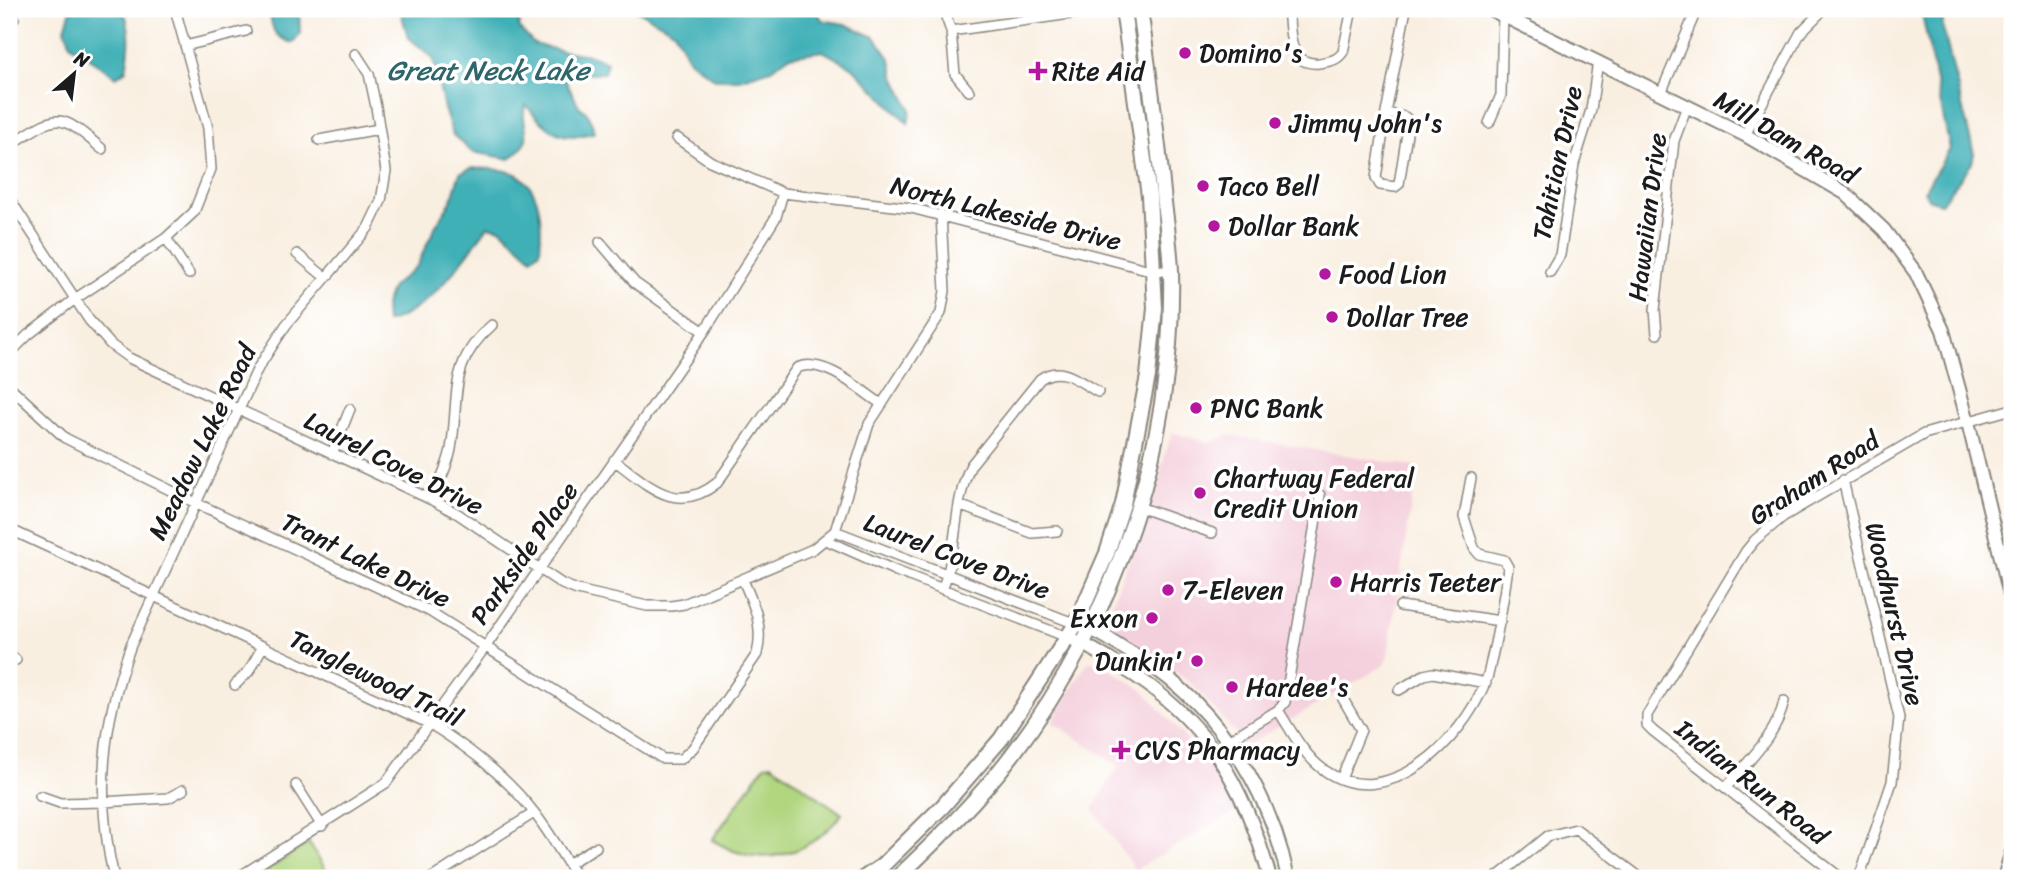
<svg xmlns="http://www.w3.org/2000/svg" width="2021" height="887" font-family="Sriracha,sans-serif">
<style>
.built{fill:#f4cfdc}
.green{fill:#b1d680;stroke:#66794e;stroke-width:2}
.water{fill:#40b0b7;stroke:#2e666a;stroke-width:2}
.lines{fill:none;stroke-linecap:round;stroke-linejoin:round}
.street-casing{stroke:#8a867e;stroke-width:12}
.secondary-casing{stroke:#8a867e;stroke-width:16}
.primary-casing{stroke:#8a867e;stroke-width:18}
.street{stroke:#fff;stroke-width:9}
.secondary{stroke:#fff;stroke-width:12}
.primary{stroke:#fff;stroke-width:14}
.poi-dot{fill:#b5179e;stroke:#fff;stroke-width:2.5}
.labels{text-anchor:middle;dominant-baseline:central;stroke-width:7;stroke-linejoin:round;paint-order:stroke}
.poi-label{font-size:26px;fill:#1c1c1c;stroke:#fff;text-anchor:start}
.street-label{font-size:26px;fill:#1c1c1c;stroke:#fff}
.water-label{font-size:28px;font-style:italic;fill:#2e666a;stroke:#fff}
</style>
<rect width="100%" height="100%" fill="#fff"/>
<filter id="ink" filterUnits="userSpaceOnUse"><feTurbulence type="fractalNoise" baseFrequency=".0143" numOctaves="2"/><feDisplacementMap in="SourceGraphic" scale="14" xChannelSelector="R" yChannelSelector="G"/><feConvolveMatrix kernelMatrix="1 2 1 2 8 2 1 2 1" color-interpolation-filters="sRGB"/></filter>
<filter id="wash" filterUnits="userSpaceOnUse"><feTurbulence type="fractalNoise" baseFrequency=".00686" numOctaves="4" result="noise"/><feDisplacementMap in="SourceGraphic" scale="28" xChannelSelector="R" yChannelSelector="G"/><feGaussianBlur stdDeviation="1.57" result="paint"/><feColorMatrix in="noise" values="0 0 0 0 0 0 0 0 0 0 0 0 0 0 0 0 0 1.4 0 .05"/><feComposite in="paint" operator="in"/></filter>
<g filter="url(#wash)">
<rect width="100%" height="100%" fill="#f9efe1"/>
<!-- built -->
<path class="built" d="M 1172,432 L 1210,443 L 1228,435 L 1417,467 L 1387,660 L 1383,666 L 1246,746 L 1195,687 L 1155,655 L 1113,627 L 1109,619 L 1110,609 L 1152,499 Z
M 1092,662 L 1099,662 L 1145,692 L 1210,766 L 1217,767 L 1241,808 L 1135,870 L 1093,809 L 1119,766 L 1052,722 L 1087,663 Z"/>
<!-- green -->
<path class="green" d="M 772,764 L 842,814 C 817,846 778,866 737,852 C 729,850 720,844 712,840 L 765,765 Z
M 309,843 L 331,878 L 254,878 Z"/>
<!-- water -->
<path class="water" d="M 71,9 L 123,9 C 132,30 130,48 126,70 L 116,77 L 71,45 L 65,29 Z
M 269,9 L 299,9 L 300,34 L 292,43 C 271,35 273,30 269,9 Z
M 400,9 L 523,9 L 518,27 L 534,44 L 562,51 L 591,55 L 607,62 L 604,73 L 581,74 L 565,80 L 579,106 L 588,114 L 595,132 C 560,143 547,130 526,105 C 519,118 532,134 523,146 C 520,151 514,155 510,159 L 472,152 L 453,135 L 444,109 L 433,58 L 408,37 Z
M 635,9 L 816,9 L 822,20 L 845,24 L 875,37 L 891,60 L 894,75 L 911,110 L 908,123 L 852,67 L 823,51 L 789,56 L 771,69 L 739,79 L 715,79 L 689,60 L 674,31 Z
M 1921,9 L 1943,9 L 1943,28 L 1974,154 L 1972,163 L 1941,203 L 1930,200 L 1924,191 L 1950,149 Z
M 472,168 C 485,169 505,168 516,174 C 543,189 542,225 540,251 L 532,258 L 501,229 L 488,226 C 466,257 425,316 386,322 L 385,305 L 392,287 L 417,266 L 435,227 L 451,201 L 460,173 Z"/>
</g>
<g filter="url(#ink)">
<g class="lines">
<!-- street casing -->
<g class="street-casing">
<path id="street" d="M 943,9 L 951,31 L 955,74 L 969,91
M 1288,9 C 1291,32 1287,66 1319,63 C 1330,61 1337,61 1343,52 L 1352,9
M 9,12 L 14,18
M 951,31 L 1105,9
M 185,46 L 246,31
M 1661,93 L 1697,9
M 1386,113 L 1405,117 L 1409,121 L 1399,184 L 1395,187 L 1380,185 L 1376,178 Z
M 1386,113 L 1406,9
M 1489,123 L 1501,95 L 1503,12
M 1745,135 L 1801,32 L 1820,13
M 677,138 L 710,161 L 783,193 L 911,208 L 1154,271 L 1171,271
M 319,140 L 379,129
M 9,146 C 58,114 57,110 102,149
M 9,198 L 89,320 L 111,345 L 129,358 L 432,500 L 458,514 L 562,584 L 577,590 L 647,606 L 671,606 L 684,604 L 813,549 L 835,531 L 869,424 L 941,313 L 945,291 L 941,214
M 166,238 L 189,274
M 600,242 L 635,283 L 704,332
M 297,254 L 326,278
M 1550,272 L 1560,255 L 1574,164 L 1591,110 L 1598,61
M 1657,334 L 1655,310 L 1674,141 L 1687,106
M 9,354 L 28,335 L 75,299 L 166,238 L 194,212 L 211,169 L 208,128 L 175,9
M 9,386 L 65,438 L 196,503 L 429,611 L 663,759 L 681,759 L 693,748 L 757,654 C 764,626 754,605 743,580
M 332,454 L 350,409
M 614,460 C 648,485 676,516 717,483 L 797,368 C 822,356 859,389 880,403
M 1843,480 L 1899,718 L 1892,782 L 1859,878
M 432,500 C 438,484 448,466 451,449 C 460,397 447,364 492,325
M 959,505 L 1032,533 L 1057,531
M 1139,507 L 1212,533
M 9,529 L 430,724 C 471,749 507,777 536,815 C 551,835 564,857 577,878
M 835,531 L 1076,624
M 826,540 L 896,571 L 1067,637
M 942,589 C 959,550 952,504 971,465 L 1040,379 C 1061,364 1078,381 1098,392
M 1400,606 L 1500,621
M 9,655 L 16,660
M 235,685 L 249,671 L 263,646
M 1399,690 L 1424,675 L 1433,673 L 1486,683
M 1278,710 C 1291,730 1304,756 1324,770 C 1388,815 1462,740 1485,683 C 1489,675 1490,665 1492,657 C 1499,627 1504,597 1508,567 L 1504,560 L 1479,554 L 1474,548 L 1464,517 L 1471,478
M 1229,740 L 1278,710 L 1285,702 L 1320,495
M 1341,779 L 1361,730 L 1343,699
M 296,785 L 322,826
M 1726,788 C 1746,763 1778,734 1784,701
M 40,796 L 60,803 L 103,802 L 168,798 L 183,790
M 568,864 L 596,847
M 114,878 C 95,797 102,724 131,645 L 258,368 L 286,325 L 368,228 L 381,201 L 386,171 L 376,107 L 369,74 L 356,54
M 237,878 L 386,783 L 486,646 L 704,332 L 776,217 L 783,193
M 432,878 L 534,813
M 1496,878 L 1548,836 L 1576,829 L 1641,878
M 1841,878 L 1653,731 L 1647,725 L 1647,715 L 1746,551 L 1755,540 L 1784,516 L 1924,434 L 2012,409"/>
</g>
<!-- secondary casing -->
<g class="secondary-casing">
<path id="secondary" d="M 1490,9 L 1745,135 L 1845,193 L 1884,230 L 1916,273 L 1943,330 L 1968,422 L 2012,603
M 1083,626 C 1098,631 1112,641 1125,649 C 1211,697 1268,783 1288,878
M 1074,640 C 1090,646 1105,657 1120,666 C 1206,718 1244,784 1270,878
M 2004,878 L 2012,851"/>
</g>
<!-- primary casing -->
<g class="primary-casing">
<path id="primary" d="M 864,878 L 882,866 L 943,806 L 1001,739 L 1076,624 L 1107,553 L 1123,504 L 1148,376 L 1155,308 L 1149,196 L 1123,9
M 897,878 C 938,839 978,800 1012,755 C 1116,618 1175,444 1171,271 C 1170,249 1167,225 1164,203 C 1158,138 1149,73 1140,9"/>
</g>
<!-- street -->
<use href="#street" class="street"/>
<!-- secondary -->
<use href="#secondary" class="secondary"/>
<!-- primary -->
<use href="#primary" class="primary"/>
</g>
</g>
<!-- markers -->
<g class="poi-dot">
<circle cx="1185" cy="53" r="7"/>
<path d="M1034.5 60.5h7v7h7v7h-7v7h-7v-7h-7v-7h7z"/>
<circle cx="1275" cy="123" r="7"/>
<circle cx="1203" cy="186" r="7"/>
<circle cx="1214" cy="226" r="7"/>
<circle cx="1325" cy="274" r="7"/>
<circle cx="1332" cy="317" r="7"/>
<circle cx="1196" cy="408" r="7"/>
<circle cx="1200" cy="493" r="7"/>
<circle cx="1336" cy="582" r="7"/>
<circle cx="1168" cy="590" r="7"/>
<circle cx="1152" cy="618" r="7"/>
<circle cx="1197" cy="661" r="7"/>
<circle cx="1232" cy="687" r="7"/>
<path d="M1117.5 739.5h7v7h7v7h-7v7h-7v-7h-7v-7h7z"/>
</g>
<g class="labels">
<!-- poi labels -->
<g class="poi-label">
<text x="1199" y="53">Domino's</text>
<text x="1052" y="71">Rite Aid</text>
<text x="1289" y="123">Jimmy John's</text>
<text x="1217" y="186">Taco Bell</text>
<text x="1228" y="226">Dollar Bank</text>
<text x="1339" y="274">Food Lion</text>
<text x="1346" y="317">Dollar Tree</text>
<text x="1210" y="408">PNC Bank</text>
<text x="1214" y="478">Chartway Federal<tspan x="1214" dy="30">Credit Union</tspan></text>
<text x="1350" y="582">Harris Teeter</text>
<text x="1182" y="590">7-Eleven</text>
<text x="1138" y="618" text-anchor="end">Exxon</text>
<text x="1183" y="661" text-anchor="end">Dunkin'</text>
<text x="1246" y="687">Hardee's</text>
<text x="1135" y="750">CVS Pharmacy</text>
</g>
<!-- street labels -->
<g class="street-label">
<text transform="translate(1786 137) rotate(30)">Mill Dam Road</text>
<text transform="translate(1557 163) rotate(-78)">Tahitian Drive</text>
<text transform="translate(1006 213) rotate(14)">North Lakeside Drive</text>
<text transform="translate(1647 217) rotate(-83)">Hawaiian Drive</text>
<text transform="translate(202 442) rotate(-64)">Meadow Lake Road</text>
<text transform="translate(394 463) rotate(27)">Laurel Cove Drive</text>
<text transform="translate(1814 478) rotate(-33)">Graham Road</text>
<text transform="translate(524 553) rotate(-55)">Parkside Place</text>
<text transform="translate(957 556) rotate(21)">Laurel Cove Drive</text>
<text transform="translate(366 560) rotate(26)">Trant Lake Drive</text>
<text transform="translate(1895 614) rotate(77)">Woodhurst Drive</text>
<text transform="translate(376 678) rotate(26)">Tanglewood Trail</text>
<text transform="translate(1752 782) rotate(38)">Indian Run Road</text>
</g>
<!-- water labels -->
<g class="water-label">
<text x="488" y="70">Great Neck Lake</text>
</g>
</g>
<!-- margin -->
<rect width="2021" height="887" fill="none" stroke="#fff" stroke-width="35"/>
<!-- north arrow -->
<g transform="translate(74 74) rotate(28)" stroke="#ffffff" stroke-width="5" paint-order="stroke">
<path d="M0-5L12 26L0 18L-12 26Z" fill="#1c1c1c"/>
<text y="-10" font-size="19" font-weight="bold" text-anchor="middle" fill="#1c1c1c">N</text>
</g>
</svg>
